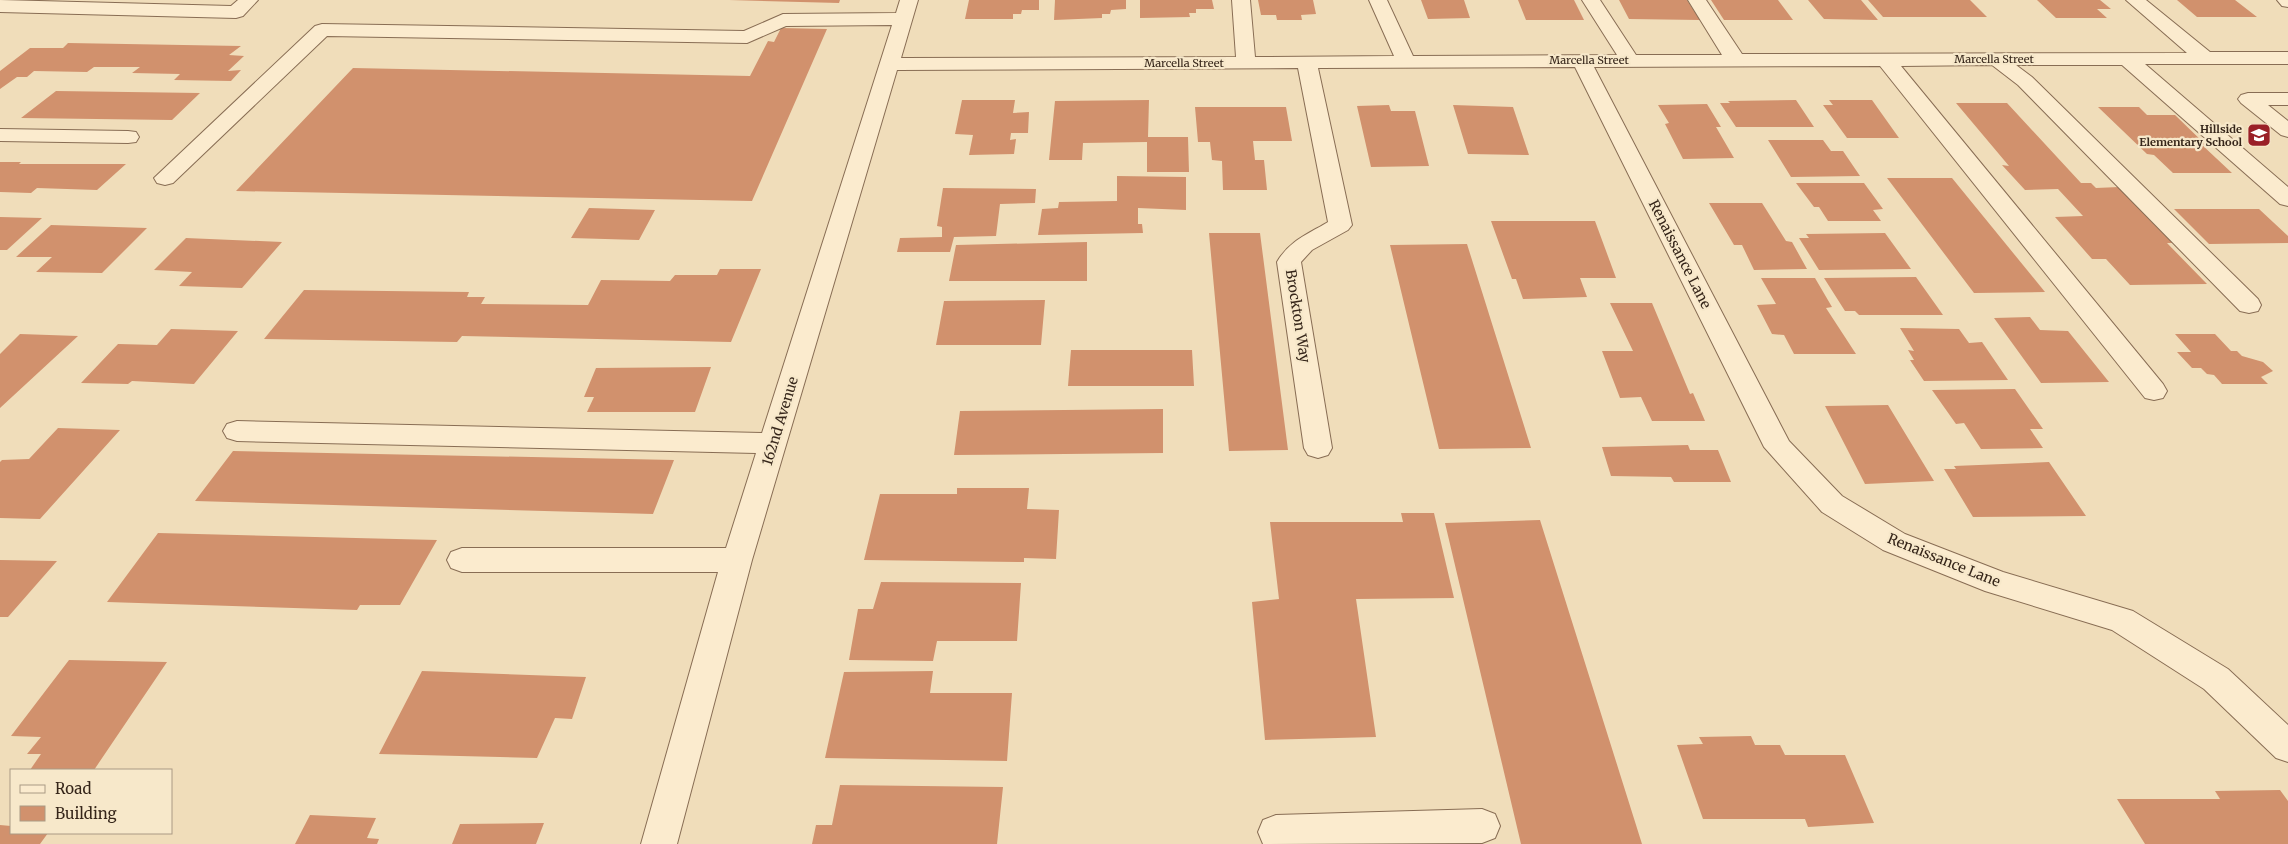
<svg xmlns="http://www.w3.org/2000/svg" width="2288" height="844" font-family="Merriweather,serif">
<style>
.building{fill:#d1916d}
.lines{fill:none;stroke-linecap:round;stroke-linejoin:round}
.minor-casing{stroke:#886d54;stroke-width:2}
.minor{fill:#fbebce;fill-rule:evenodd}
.labels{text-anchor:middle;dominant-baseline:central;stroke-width:4.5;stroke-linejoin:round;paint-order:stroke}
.far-street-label{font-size:11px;fill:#36261a;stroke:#f7e8ca}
.far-poi-label{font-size:11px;font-weight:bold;fill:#36261a;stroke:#f7e8ca;text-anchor:end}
.street-label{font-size:14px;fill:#36261a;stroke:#f7e8ca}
</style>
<rect width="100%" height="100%" fill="#f0ddba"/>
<!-- building -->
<path class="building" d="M 729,0 L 840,0 L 839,3 Z
M 969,0 L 1039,0 L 1039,10 L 1022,10 L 1021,14 L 1013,14 L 1013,19 L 965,19 Z
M 1055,0 L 1126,0 L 1126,9 L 1111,10 L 1110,14 L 1102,14 L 1102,18 L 1054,20 Z
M 1140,0 L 1212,0 L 1214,9 L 1196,9 L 1196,13 L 1189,13 L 1190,17 L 1140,18 Z
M 1258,0 L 1313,0 L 1316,14 L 1301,15 L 1302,20 L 1277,20 L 1276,15 L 1261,15 Z
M 1421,0 L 1464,0 L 1470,18 L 1428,19 Z
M 1518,0 L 1574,0 L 1584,20 L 1526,20 Z
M 1619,0 L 1687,0 L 1700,20 L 1629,19 Z
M 1711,0 L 1778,0 L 1793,20 L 1724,20 Z
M 1808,0 L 1861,0 L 1878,20 L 1824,19 Z
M 1868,0 L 1970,0 L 1987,17 L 1883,17 Z
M 2037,0 L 2100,0 L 2111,9 L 2097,9 L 2107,18 L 2056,18 Z
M 2177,0 L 2235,0 L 2257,17 L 2197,17 Z
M 781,28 L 827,29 L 752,201 L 236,191 L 353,68 L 750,76 L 768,41 L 774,42 Z
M 68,43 L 241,46 L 229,55 L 244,56 L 228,71 L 241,70 L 231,81 L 174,80 L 180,74 L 132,73 L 140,67 L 94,67 L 87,72 L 34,71 L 27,77 L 17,77 L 0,89 L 0,71 L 30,48 L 63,48 Z
M 56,91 L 200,93 L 172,120 L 21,118 Z
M 962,100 L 1015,100 L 1013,113 L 1029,112 L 1028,133 L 1011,133 L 1010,140 L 1016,139 L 1014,154 L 969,155 L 973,135 L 955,134 Z
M 1149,100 L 1148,137 L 1188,137 L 1189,172 L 1147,172 L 1147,142 L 1083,143 L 1082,160 L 1049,160 L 1055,101 Z
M 1796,100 L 1814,127 L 1736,127 L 1720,103 L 1730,103 L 1728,101 Z
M 1829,100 L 1872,100 L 1899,138 L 1847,138 L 1823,105 L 1833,105 Z
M 1956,103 L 2007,103 L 2081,183 L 2091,183 L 2096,188 L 2119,187 L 2173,243 L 2167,243 L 2207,284 L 2130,285 L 2106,259 L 2092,259 L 2055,217 L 2083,216 L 2058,189 L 2025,190 L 2002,165 L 2009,166 Z
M 1707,104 L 1721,127 L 1716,127 L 1734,158 L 1683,159 L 1665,124 L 1669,123 L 1658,105 Z
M 1389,105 L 1391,111 L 1415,111 L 1429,166 L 1371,167 L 1357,106 Z
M 1453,105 L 1513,107 L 1529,155 L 1468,154 Z
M 1195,107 L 1286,107 L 1292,141 L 1253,141 L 1255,160 L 1264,160 L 1267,190 L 1223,190 L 1222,161 L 1212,160 L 1210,142 L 1198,142 Z
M 2098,107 L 2139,107 L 2147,115 L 2175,115 L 2206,145 L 2201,144 L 2232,173 L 2173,173 L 2154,155 L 2147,154 Z
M 1768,140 L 1823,140 L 1831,151 L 1843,151 L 1860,176 L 1791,177 Z
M 0,162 L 21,162 L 19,164 L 126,164 L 97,190 L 37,188 L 31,193 L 0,192 Z
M 1117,176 L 1186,177 L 1186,210 L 1138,208 L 1138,224 L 1142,224 L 1143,233 L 1038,235 L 1042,209 L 1058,208 L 1059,202 L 1117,201 Z
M 1887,178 L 1952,178 L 2045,292 L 1974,293 Z
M 1796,183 L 1864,183 L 1883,209 L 1873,210 L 1881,221 L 1828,221 L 1819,207 L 1814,207 Z
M 943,188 L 1036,189 L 1035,203 L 1000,204 L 996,236 L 954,237 L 950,252 L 897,252 L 900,238 L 942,237 L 942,227 L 937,226 Z
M 1709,203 L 1762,203 L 1786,241 L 1792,242 L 1807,269 L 1754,270 L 1742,245 L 1734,245 Z
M 589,208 L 655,210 L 639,240 L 571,238 Z
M 2174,209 L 2259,209 L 2288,236 L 2288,243 L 2209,244 Z
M 0,217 L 42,218 L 7,250 L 0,250 Z
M 1491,221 L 1595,221 L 1616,278 L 1580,278 L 1587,297 L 1523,299 L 1516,279 L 1512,279 Z
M 51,225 L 147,228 L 102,273 L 36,272 L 52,257 L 16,257 Z
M 1209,233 L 1260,233 L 1288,450 L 1229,451 Z
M 1885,233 L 1911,269 L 1819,270 L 1799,238 L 1809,238 L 1806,234 Z
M 186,238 L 282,242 L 242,288 L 179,286 L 192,272 L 154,270 Z
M 1087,242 L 1087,281 L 949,281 L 956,245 Z
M 1467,244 L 1531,448 L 1439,449 L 1390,245 Z
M 720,269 L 761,269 L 731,342 L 462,336 L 457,342 L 264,339 L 304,290 L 469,292 L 467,297 L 485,297 L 481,304 L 588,305 L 601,280 L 670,281 L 675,275 L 717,275 Z
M 1916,277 L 1943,315 L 1859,315 L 1855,311 L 1845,311 L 1824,278 Z
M 1761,278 L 1815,278 L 1832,307 L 1826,308 L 1856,354 L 1794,354 L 1784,335 L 1772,334 L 1757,305 L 1776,304 Z
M 1045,300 L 1041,345 L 936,345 L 944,301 Z
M 1610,303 L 1652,303 L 1690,394 L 1693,393 L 1705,421 L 1652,421 L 1641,397 L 1620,398 L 1602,351 L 1633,351 Z
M 2030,317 L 2040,330 L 2068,331 L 2109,382 L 2041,383 L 1994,318 Z
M 1900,328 L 1959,329 L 1969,343 L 1982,342 L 2008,380 L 1924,381 L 1910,360 L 1914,360 L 1908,350 L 1914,351 Z
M 171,329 L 238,331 L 194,384 L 132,381 L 128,384 L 81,383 L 118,344 L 157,345 Z
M 20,334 L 78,336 L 0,408 L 0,354 Z
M 2175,334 L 2215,334 L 2231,351 L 2237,351 L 2242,356 L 2263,362 L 2273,371 L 2261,377 L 2268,384 L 2222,384 L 2214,375 L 2207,374 L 2201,368 L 2192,368 L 2177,352 L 2191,352 Z
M 1071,350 L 1192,350 L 1194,386 L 1068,386 Z
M 711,367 L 695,412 L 587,412 L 594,397 L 584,397 L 596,368 Z
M 2015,389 L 2043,429 L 2030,429 L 2043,448 L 1981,449 L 1964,423 L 1956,424 L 1932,390 Z
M 1888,405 L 1934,481 L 1865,484 L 1825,406 Z
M 1163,409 L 1163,453 L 954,455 L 960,411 Z
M 58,428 L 120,430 L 40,519 L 0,518 L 0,462 L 2,460 L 29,459 Z
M 1688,445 L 1690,450 L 1718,450 L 1731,482 L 1674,482 L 1671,477 L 1611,476 L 1602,447 Z
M 233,451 L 674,460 L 653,514 L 195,501 Z
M 2049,462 L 2086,516 L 1973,517 L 1944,469 L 1956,469 L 1954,466 Z
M 957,488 L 1029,488 L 1027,509 L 1059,510 L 1056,559 L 1024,558 L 1024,562 L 864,560 L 880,494 L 957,494 Z
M 1401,513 L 1434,513 L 1454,598 L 1356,599 L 1376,737 L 1265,740 L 1252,602 L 1279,599 L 1270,522 L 1403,522 Z
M 1540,520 L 1642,844 L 1521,844 L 1445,523 Z
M 158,533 L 437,540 L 400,605 L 360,605 L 357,610 L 107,602 Z
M 0,560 L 57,561 L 8,617 L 0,617 Z
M 881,582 L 1021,583 L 1017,641 L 937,641 L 933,661 L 849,660 L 858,609 L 873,609 Z
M 69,660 L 167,662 L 94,770 L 30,770 L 41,754 L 27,754 L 41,737 L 11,736 Z
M 422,671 L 586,677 L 572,719 L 555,718 L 537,758 L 379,754 Z
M 933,671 L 930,693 L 1012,693 L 1007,761 L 825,758 L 844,672 Z
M 1751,736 L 1755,745 L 1780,745 L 1785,755 L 1845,755 L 1874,823 L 1808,827 L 1805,819 L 1703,819 L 1677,745 L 1703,744 L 1699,737 Z
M 840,785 L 1003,787 L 997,844 L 812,844 L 816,825 L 832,825 Z
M 2280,790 L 2288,801 L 2288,844 L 2145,844 L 2117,799 L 2220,799 L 2215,791 Z
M 310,815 L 376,818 L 367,838 L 379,839 L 377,844 L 295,844 Z
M 544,823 L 536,844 L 452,844 L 460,824 Z
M 0,825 L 11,826 L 11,833 L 48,833 L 40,844 L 0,844 Z"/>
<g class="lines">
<!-- minor casing -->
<g class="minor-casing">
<path id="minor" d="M 0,0 L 231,6 L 238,0 L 258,0 L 243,16 L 236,18 L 0,12 Z
M 900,0 L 918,0 L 901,58 L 1236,57 L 1232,0 L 1250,0 L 1255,57 L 1394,56 L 1369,0 L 1387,0 L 1413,56 L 1617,55 L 1582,0 L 1600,0 L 1636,55 L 1722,55 L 1688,0 L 1706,0 L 1742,54 L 2187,53 L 2126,0 L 2146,0 L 2210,52 L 2288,52 L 2288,64 L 2145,64 L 2288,187 L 2288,206 L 2280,204 L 2122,65 L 2016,65 L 2032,77 L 2258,299 L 2261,305 L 2258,311 L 2249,313 L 2240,311 L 2018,85 L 1992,65 L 1901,66 L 2163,384 L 2167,391 L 2163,398 L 2154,400 L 2145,398 L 1880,66 L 1594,67 L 1789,441 L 1842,496 L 1905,534 L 2003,572 L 2133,611 L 2228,669 L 2288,725 L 2288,762 L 2276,758 L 2204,689 L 2112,630 L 1985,591 L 1883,550 L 1822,512 L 1764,447 L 1575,67 L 1318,68 L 1352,225 L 1348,230 L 1312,250 L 1301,262 L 1332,448 L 1328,455 L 1318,458 L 1308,455 L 1304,448 L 1277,262 C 1289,241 1308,234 1328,222 L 1298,68 L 897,70 L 752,560 L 677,844 L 641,844 L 718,572 L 462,572 L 451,568 L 447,560 L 451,552 L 462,548 L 726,548 L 756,453 L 237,441 L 227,438 L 223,431 L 227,424 L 237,421 L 762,433 L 892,25 L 786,26 L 747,43 L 327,36 L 173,183 L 165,185 L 157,183 L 154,178 L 315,26 L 322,24 L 744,31 L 783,14 L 896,13 Z
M 2277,0 L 2288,0 L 2288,7 L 2282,6 Z
M 2248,93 L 2288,93 L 2288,105 L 2268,105 L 2288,121 L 2288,137 L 2281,135 L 2241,103 L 2238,99 L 2241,95 Z
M 0,129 L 128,131 L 136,132 L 139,137 L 136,142 L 128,143 L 0,141 Z
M 1482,809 L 1495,814 L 1500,826 L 1495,838 L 1482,843 L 1263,844 L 1258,832 L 1263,820 L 1276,815 Z"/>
</g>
<!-- minor -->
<use href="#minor" class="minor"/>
</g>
<!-- icons -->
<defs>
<g id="school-square" transform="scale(1.25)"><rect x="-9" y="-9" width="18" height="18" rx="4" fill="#9a2028" stroke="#f7e8ca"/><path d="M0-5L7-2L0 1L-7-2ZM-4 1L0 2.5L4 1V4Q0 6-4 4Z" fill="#fff"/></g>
</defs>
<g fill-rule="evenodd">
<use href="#school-square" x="2259" y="135"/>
</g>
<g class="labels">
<!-- far-street labels -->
<g class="far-street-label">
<text x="1994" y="59">Marcella Street</text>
<text x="1589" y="60">Marcella Street</text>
<text x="1184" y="63">Marcella Street</text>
</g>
<!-- far-poi labels -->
<g class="far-poi-label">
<text x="2242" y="129">Hillside<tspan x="2242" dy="13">Elementary School</tspan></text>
</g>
<!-- street labels -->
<g class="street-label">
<text transform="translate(1680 254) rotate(63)">Renaissance Lane</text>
<text transform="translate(1298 316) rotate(81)">Brockton Way</text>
<text transform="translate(780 421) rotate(-73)">162nd Avenue</text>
<text transform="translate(1944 560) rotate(22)">Renaissance Lane</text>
</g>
</g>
<!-- legend -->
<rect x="10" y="769" width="162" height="65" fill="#f7e8ca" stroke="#aa9a84"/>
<rect x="20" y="785" width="25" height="8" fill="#fbebce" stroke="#aa9a84"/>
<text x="55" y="794" font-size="15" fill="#36261a">Road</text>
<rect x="20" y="806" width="25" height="15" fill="#d1916d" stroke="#aa9a84"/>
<text x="55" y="819" font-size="15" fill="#36261a">Building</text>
</svg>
